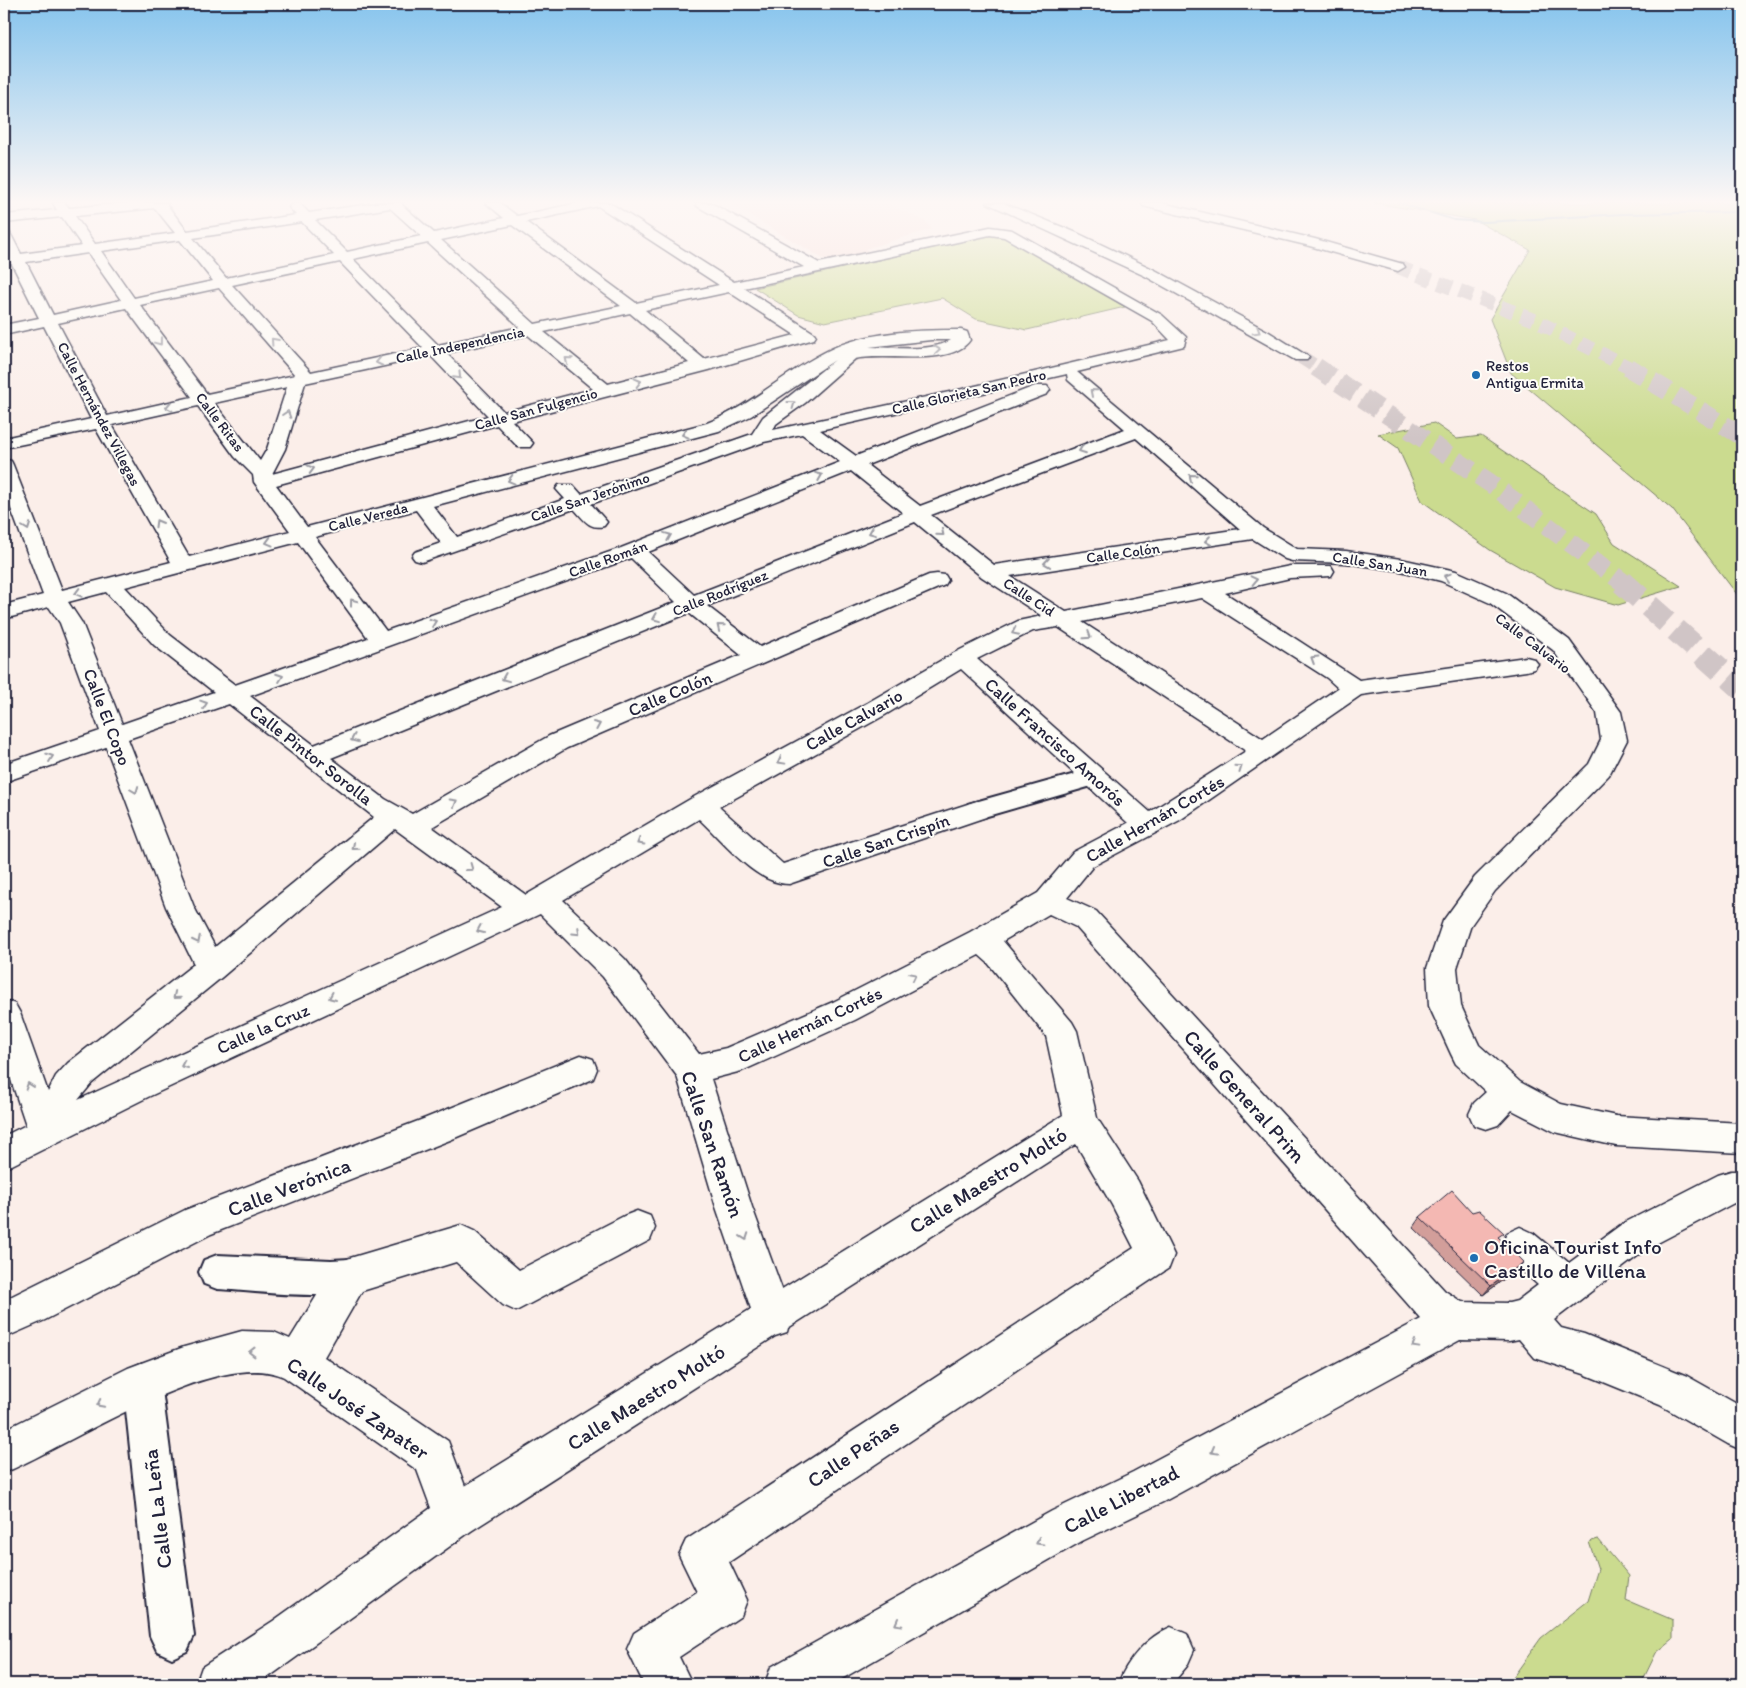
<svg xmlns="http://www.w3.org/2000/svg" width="1746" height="1688" font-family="Itim,sans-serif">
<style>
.built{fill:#f9ded9}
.green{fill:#cbdb8f;stroke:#767e65}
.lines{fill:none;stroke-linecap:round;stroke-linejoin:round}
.stream{fill:#6692ab;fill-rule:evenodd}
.motorway-tunnel-far2{stroke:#d0c5c6;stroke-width:14;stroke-dasharray:14 8;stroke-linecap:butt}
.motorway-tunnel-far1{stroke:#d0c5c6;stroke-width:19;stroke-dasharray:19 9;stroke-linecap:butt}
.motorway-tunnel{stroke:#d0c5c6;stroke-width:24;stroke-dasharray:24 12;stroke-linecap:butt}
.pedestrian-casing{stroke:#22223b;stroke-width:4}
.minor-casing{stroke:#22223b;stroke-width:3}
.motorway-casing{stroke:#22223b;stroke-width:3}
.pedestrian{fill:#fdfcf7;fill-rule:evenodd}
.minor{fill:#fdfcf7;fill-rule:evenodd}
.motorway{fill:#fdfcf7;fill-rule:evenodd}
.wall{fill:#d29e9a;stroke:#22223b}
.shaded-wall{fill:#ab817d;stroke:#22223b}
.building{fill:#f4b8b3;stroke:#22223b}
.oneway{stroke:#9a9aa2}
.poi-dot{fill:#1f6fb2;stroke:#fdfcf7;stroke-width:2}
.labels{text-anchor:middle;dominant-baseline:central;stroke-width:4;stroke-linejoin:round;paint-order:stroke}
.far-street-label{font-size:15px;fill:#22223b;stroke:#fdfcf7}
.far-poi-label{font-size:15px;fill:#22223b;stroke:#fdfcf7;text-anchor:start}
.street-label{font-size:18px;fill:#22223b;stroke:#fdfcf7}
.near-street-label{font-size:21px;fill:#22223b;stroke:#fdfcf7}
.near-poi-label{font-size:21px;fill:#22223b;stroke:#fdfcf7;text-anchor:start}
</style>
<rect width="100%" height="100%" fill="#fbeee9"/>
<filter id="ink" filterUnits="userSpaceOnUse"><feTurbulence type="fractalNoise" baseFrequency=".02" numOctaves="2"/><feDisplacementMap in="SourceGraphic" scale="10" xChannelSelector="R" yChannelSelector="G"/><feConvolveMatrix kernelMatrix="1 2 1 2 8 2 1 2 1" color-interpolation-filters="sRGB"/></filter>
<g filter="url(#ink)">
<!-- built -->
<path class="built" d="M 729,203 L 886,203 L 925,221 L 932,229 L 865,249 L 869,252 L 827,261 Z"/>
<!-- green -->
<path class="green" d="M 1374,203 L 1742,203 L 1742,601 L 1672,509 L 1511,373 L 1490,319 L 1530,250 L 1475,220 Z
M 989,235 L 1003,236 L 1125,307 L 1027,330 L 976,319 L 942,298 L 825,322 L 798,315 L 755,288 Z
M 1434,423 L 1457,439 L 1481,436 L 1596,514 L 1614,543 L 1681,586 L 1618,605 L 1555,587 L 1490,550 L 1422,501 L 1398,448 L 1378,434 Z
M 1598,1539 L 1629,1576 L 1626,1600 L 1673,1620 L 1673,1639 L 1656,1653 L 1641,1684 L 1508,1684 L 1541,1638 L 1588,1601 L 1598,1569 L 1589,1542 Z"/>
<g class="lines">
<!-- stream -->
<path class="stream" d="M 1397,203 L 1402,203 L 1454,219 L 1485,221 L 1623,213 L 1742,211 L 1742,213 L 1623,215 L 1485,223 L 1454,221 Z"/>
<!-- motorway-tunnel-far2 -->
<path class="motorway-tunnel-far2" d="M 1398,267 L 1532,319 L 1630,368
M 1301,357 L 1318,368"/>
<!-- motorway-tunnel-far1 -->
<path class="motorway-tunnel-far1" d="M 1316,367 L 1490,483 L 1624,583
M 1628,367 L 1742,436"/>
<!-- motorway-tunnel -->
<path class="motorway-tunnel" d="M 1622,582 L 1742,689"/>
<!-- pedestrian casing -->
<g class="pedestrian-casing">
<path id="pedestrian" d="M 1093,769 L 1102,771 L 1105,777 L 1102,783 L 977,819 L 968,816 L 964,810 L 968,804 Z
M 217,1255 L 331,1260 L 350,1259 L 363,1264 L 368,1276 L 363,1288 C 328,1302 256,1291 217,1289 L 204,1284 L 199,1272 L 204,1260 Z
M 142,1363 L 155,1369 L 161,1382 L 194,1636 L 187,1651 L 172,1658 L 157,1651 L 150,1636 L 123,1382 L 129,1369 Z"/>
</g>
<!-- minor casing -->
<g class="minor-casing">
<path id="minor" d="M 53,203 L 65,203 L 69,208 L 128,203 L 168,203 L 167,205 L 187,231 L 296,215 L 289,207 L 295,203 L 300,204 L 309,213 L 376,203 L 403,203 L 402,205 L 434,233 L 504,218 L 486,203 L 500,203 L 517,216 L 578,203 L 610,203 L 734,282 L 804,267 L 697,206 L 696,203 L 711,203 L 819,263 L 990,227 L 1012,230 L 1162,315 L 1186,337 L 1184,346 L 1077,372 L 1263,528 L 1297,549 L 1346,551 L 1401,559 L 1456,571 L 1506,593 L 1569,640 L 1621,712 L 1627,740 L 1609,775 L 1495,891 L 1471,925 L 1457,968 L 1461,1006 L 1479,1045 L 1520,1082 L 1561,1104 L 1616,1116 L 1742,1123 L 1742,1153 L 1616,1146 L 1555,1132 L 1512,1110 L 1498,1125 L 1486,1129 L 1474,1125 L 1469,1114 L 1474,1103 L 1486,1092 L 1456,1064 L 1451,1054 L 1429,1006 L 1427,968 L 1443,921 L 1475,877 L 1589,764 L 1601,740 L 1597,713 L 1553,650 L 1490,603 L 1441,581 L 1401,571 L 1346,563 L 1292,561 L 1285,559 L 1253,539 L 1010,576 L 1066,612 L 1290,566 L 1331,566 L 1334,571 L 1331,576 L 1290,578 L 1225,593 L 1359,680 L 1526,657 L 1534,659 L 1538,664 L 1534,669 L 1526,671 L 1361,695 L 1180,820 L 1093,866 L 1067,898 L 1096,911 L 1445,1291 L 1462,1302 L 1509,1303 L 1517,1301 L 1538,1285 L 1507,1257 L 1502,1245 L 1507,1233 L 1520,1227 L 1533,1233 L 1569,1263 L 1622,1224 L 1718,1175 L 1731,1171 L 1742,1171 L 1742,1203 L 1734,1203 L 1648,1248 L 1554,1320 L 1561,1328 L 1584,1334 L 1687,1376 L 1742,1407 L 1742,1450 L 1728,1444 L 1660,1405 L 1584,1374 L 1535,1358 L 1519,1339 L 1509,1341 L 1460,1340 L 1163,1502 L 1082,1541 L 833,1684 L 765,1684 L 771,1667 L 1052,1511 L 1133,1472 L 1421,1319 L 1076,927 L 1049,914 L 1003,941 L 1072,1022 L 1077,1031 L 1097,1118 L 1138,1181 L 1174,1255 L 1169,1268 L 729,1562 L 747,1600 L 741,1616 L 679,1657 L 692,1684 L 644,1684 L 627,1649 L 634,1633 L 697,1592 L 679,1555 L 686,1540 L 1134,1248 L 1112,1205 L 1076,1144 L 788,1328 L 787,1332 L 775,1336 L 471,1531 L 259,1684 L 196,1684 L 202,1667 L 273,1621 L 431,1508 L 417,1470 L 284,1377 C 218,1346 69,1446 4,1473 L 4,1430 L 128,1368 L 184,1347 L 242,1331 L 274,1332 L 290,1339 L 337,1263 L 350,1258 L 461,1225 L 474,1231 L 519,1270 L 624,1216 L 637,1211 L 650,1216 L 655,1228 L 650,1240 L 516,1311 L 503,1305 L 456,1262 L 362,1291 L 324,1357 L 448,1441 L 465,1486 L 751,1309 L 716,1207 L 677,1076 L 603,977 L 540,914 L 148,1097 L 4,1169 L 4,1136 L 26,1125 L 4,1059 L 4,1000 L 15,1004 L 20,1013 L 48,1092 L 56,1076 L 68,1063 L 194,964 L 166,907 L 106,747 L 4,782 L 4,764 L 100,731 L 60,623 L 49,607 L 4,619 L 4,605 L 43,595 L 4,490 L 4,459 L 11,461 L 13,465 L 62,590 L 171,562 L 96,429 L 4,448 L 4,438 L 91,419 L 44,326 L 4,335 L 4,325 L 39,318 L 12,264 L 4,265 L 4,257 L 8,256 L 4,247 L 4,230 L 9,231 L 21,254 L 82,246 L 62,217 L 4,223 L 4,215 L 57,210 ZM 598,206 L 719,285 L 636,303 L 526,222 ZM 155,208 L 175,233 L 95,244 L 75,216 ZM 390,208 L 421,236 L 347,252 L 315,220 ZM 302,222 L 334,255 L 226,278 L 193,238 ZM 512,225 L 621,306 L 535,324 L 441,240 ZM 990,235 L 1004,237 L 1152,321 L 1170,340 L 954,391 L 773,430 L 776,424 L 805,403 L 855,359 C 884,352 951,368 970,340 L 967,332 L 961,330 C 918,330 866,331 827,351 C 785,372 751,406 707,423 L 307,527 L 276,485 L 497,425 L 518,447 L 530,447 L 533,443 L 512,421 L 709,370 L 814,339 L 816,336 L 814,333 L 744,288 ZM 180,240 L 213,281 L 134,298 L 101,251 ZM 428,243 L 520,327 L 438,345 L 353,259 ZM 88,253 L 121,300 L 53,315 L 26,262 ZM 340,262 L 423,348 L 311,372 L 232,285 ZM 219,288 L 295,375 L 207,394 L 140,305 ZM 729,292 L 795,335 L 704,359 L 645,310 ZM 126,308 L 192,397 L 107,416 L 58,323 ZM 630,313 L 689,363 L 608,384 L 544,332 ZM 528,335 L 593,389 L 504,412 L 446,353 ZM 931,340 L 951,340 C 929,353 894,347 869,347 ZM 431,356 L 488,416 L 272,474 L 285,449 L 305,383 ZM 835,360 L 763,417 L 752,434 L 581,494 L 573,485 L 559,485 L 556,489 L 565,499 L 457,537 L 433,506 L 719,431 L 751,416 ZM 1067,374 L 1068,380 L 1125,429 L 920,506 L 867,465 L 1047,394 L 1050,390 L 1047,386 L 1035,386 L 856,456 L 820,430 ZM 287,387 L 267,449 L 260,461 L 214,403 ZM 198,406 L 235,457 L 253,475 L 254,482 L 290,531 L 189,557 L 112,425 ZM 802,434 L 840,462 L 621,548 L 386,631 L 315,537 L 416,510 L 441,543 L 415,552 L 412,556 L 415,560 L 422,562 L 574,509 C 584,519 589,530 604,526 L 607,522 L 591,504 L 764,442 ZM 1136,438 L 1240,529 L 994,565 L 931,515 ZM 851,471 L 903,513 L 694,595 L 648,552 ZM 915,522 L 982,577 L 1042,616 L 1018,621 L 954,653 L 867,703 L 692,798 L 526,895 L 432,827 L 567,748 L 945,585 L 948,580 L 945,575 L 937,574 L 929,575 L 760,647 L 707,606 ZM 298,542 L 368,638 L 235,685 L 170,635 L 125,587 ZM 631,558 L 676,602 L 314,745 L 250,696 ZM 106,592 L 154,645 L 214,692 L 122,724 L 82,623 L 68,602 ZM 1202,598 L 1327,678 L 1338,688 L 1263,739 L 1082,622 ZM 689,613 L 741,655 L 549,736 L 412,814 L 385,799 L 331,758 ZM 1058,627 L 1246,751 L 1150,812 L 977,659 L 1033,631 ZM 961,669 L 1128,823 L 1073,852 L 1038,893 L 970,932 L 833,1002 L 726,1048 L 699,1054 L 625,959 L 563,900 L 699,819 C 723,841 755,884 789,884 L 986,817 L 990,810 L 986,803 L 977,801 L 783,864 L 719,807 L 885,715 ZM 229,704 L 374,817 L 215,947 L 194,907 L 128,739 ZM 395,829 L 502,907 L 78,1100 L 92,1083 L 222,977 ZM 979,955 L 988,963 L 1046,1036 L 1063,1115 L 782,1289 L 752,1207 L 711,1079 L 742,1071 L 855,1020 Z
M 581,1055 L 593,1059 L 597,1069 L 593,1079 L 450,1140 L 211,1234 L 45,1320 L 4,1338 L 4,1300 L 185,1210 L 426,1118 Z
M 1171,1627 L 1187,1634 L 1194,1650 L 1187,1666 L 1172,1684 L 1118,1684 C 1127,1660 1147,1637 1171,1627 Z"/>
</g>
<!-- motorway casing -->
<g class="motorway-casing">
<path id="motorway" d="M 987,203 L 1003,203 L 1077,233 L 1155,270 L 1269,332 L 1309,357 L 1307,360 L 1295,360 L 1145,276 Z
M 1142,203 L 1162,203 L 1315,239 L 1403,264 L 1405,267 L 1398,271 L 1306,245 L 1143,206 Z"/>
</g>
<!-- pedestrian -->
<use href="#pedestrian" class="pedestrian"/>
<!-- minor -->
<use href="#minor" class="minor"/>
<!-- motorway -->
<use href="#motorway" class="motorway"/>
</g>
<!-- wall -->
<path class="wall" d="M 1472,1212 L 1524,1262 L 1516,1270 L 1483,1295 L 1413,1227 L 1420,1217 Z"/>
<!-- shaded-wall -->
<path class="shaded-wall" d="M 1524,1262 L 1516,1270 L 1483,1295 L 1491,1286 Z"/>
<!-- building -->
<path class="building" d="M 1452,1190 L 1472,1212 L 1479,1210 L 1504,1233 L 1498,1237 L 1524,1262 L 1491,1286 L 1420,1217 Z"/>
<!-- one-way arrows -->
<defs><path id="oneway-chevron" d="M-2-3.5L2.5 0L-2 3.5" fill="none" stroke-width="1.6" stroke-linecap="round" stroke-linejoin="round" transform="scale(1.25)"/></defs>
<g class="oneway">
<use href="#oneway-chevron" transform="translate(1257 331) rotate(31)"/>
<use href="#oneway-chevron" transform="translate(274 341) rotate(-132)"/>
<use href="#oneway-chevron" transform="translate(159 342) rotate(53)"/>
<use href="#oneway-chevron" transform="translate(937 350) rotate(-6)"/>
<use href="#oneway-chevron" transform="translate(568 360) rotate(-141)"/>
<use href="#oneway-chevron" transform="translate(379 362) rotate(168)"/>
<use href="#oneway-chevron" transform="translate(458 376) rotate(46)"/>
<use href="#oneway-chevron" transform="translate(638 382) rotate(-14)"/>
<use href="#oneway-chevron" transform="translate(1093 392) rotate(-139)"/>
<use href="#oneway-chevron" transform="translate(792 404) rotate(-36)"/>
<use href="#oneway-chevron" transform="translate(169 407) rotate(168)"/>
<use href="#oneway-chevron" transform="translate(287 414) rotate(-72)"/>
<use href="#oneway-chevron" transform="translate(685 434) rotate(165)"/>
<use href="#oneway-chevron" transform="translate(1082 450) rotate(159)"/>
<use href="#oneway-chevron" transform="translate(311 469) rotate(-15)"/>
<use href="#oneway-chevron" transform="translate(819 476) rotate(-22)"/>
<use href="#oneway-chevron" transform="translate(1192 477) rotate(-139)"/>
<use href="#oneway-chevron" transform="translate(511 480) rotate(165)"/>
<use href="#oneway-chevron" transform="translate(158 523) rotate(-120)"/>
<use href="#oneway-chevron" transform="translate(27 527) rotate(69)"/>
<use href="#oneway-chevron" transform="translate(872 532) rotate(158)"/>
<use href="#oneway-chevron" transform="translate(941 533) rotate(39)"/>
<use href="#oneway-chevron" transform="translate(668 536) rotate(-22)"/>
<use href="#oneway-chevron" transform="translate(1208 541) rotate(172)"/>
<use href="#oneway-chevron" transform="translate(269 542) rotate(165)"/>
<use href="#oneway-chevron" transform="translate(1047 563) rotate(172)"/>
<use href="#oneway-chevron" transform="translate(1447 577) rotate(-162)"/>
<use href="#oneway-chevron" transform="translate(1254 580) rotate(-13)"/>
<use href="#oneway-chevron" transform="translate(78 593) rotate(165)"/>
<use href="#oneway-chevron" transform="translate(353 602) rotate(-127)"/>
<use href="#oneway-chevron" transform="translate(656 618) rotate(158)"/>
<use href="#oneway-chevron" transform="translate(433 622) rotate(-20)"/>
<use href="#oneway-chevron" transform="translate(720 627) rotate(-141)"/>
<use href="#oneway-chevron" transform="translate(1015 632) rotate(154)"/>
<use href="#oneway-chevron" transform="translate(1088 636) rotate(33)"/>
<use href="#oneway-chevron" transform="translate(1314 659) rotate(-148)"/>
<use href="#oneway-chevron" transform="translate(280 677) rotate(-20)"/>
<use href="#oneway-chevron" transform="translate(505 678) rotate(158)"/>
<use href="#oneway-chevron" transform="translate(204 704) rotate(-19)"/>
<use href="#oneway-chevron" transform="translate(597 725) rotate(-23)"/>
<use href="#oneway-chevron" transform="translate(354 739) rotate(158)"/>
<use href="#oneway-chevron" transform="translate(50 757) rotate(-19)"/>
<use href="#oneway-chevron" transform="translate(781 761) rotate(151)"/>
<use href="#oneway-chevron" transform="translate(1239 768) rotate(-35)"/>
<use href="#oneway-chevron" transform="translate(135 790) rotate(69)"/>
<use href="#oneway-chevron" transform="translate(454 802) rotate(-30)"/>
<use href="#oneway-chevron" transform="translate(640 842) rotate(149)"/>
<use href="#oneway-chevron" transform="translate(355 847) rotate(140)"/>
<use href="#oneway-chevron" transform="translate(470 868) rotate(36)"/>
<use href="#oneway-chevron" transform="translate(480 930) rotate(156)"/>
<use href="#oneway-chevron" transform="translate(577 932) rotate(44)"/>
<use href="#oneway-chevron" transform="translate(197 940) rotate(63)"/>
<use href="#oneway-chevron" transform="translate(913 976) rotate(-27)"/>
<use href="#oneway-chevron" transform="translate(176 996) rotate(141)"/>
<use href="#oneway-chevron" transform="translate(332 997) rotate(156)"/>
<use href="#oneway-chevron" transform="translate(184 1065) rotate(156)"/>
<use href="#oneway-chevron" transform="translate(29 1086) rotate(-109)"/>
<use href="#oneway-chevron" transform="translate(745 1237) rotate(70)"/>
<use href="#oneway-chevron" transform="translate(1415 1345) rotate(151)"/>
<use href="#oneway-chevron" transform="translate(252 1352) rotate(-180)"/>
<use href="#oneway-chevron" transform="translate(100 1404) rotate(153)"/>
<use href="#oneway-chevron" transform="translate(1214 1451) rotate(151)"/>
<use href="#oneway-chevron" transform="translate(1039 1542) rotate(150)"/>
<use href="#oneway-chevron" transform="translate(898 1623) rotate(151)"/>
</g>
</g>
<!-- sky -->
<linearGradient id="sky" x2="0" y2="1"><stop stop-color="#86c4ed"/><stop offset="0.46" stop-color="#fdf7f5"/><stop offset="1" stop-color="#fdf7f5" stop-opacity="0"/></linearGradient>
<rect width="1746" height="439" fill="url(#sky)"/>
<!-- markers -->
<g class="poi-dot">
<circle cx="1476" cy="375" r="5"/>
<circle cx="1474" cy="1258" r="5"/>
</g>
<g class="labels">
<!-- far-street labels -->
<g class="far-street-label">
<text transform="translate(460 345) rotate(-12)">Calle Independencia</text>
<text transform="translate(969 392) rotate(-13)">Calle Glorieta San Pedro</text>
<text transform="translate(536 409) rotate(-15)">Calle San Fulgencio</text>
<text transform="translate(99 414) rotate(62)">Calle Hernández Villegas</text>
<text transform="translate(220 422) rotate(53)">Calle Ritas</text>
<text transform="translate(590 497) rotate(-19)">Calle San Jerónimo</text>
<text transform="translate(368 517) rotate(-14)">Calle Vereda</text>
<text transform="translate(1123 553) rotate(-8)">Calle Colón</text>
<text transform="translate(608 559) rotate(-20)">Calle Román</text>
<text transform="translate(1380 564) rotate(9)">Calle San Juan</text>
<text transform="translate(720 593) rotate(-22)">Calle Rodríguez</text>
<text transform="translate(1029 597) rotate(33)">Calle Cid</text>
<text transform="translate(1533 643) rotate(37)">Calle Calvario</text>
</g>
<!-- far-poi labels -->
<g class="far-poi-label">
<text x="1486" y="366">Restos<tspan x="1486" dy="17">Antigua Ermita</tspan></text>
</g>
<!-- street labels -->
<g class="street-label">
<text transform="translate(670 694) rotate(-23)">Calle Colón</text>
<text transform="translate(107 717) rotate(69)">Calle El Copo</text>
<text transform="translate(854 720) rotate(-29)">Calle Calvario</text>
<text transform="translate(1055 742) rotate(42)">Calle Francisco Amorós</text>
<text transform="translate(311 755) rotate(38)">Calle Pintor Sorolla</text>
<text transform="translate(1155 819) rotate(-30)">Calle Hernán Cortés</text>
<text transform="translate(886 841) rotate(-19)">Calle San Crispín</text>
<text transform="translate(810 1025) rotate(-25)">Calle Hernán Cortés</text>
<text transform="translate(263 1029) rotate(-24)">Calle la Cruz</text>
</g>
<!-- near-street labels -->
<g class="near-street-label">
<text transform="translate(1245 1096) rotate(48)">Calle General Prim</text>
<text transform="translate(713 1144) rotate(71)">Calle San Ramón</text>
<text transform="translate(988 1180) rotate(-32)">Calle Maestro Moltó</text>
<text transform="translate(289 1187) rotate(-21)">Calle Verónica</text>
<text transform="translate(646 1397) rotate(-32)">Calle Maestro Moltó</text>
<text transform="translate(358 1408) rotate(34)">Calle José Zapater</text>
<text transform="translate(853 1453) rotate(-34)">Calle Peñas</text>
<text transform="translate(1121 1499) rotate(-27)">Calle Libertad</text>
<text transform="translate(157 1509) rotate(-97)">Calle La Leña</text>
</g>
<!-- near-poi labels -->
<g class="near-poi-label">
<text x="1484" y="1246">Oficina Tourist Info<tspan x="1484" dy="24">Castillo de Villena</tspan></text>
</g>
</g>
<!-- margin -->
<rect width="1746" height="1688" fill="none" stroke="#fdfcf7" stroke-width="20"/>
<rect x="10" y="10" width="1726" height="1668" fill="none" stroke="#22223b" stroke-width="2" filter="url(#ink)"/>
</svg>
